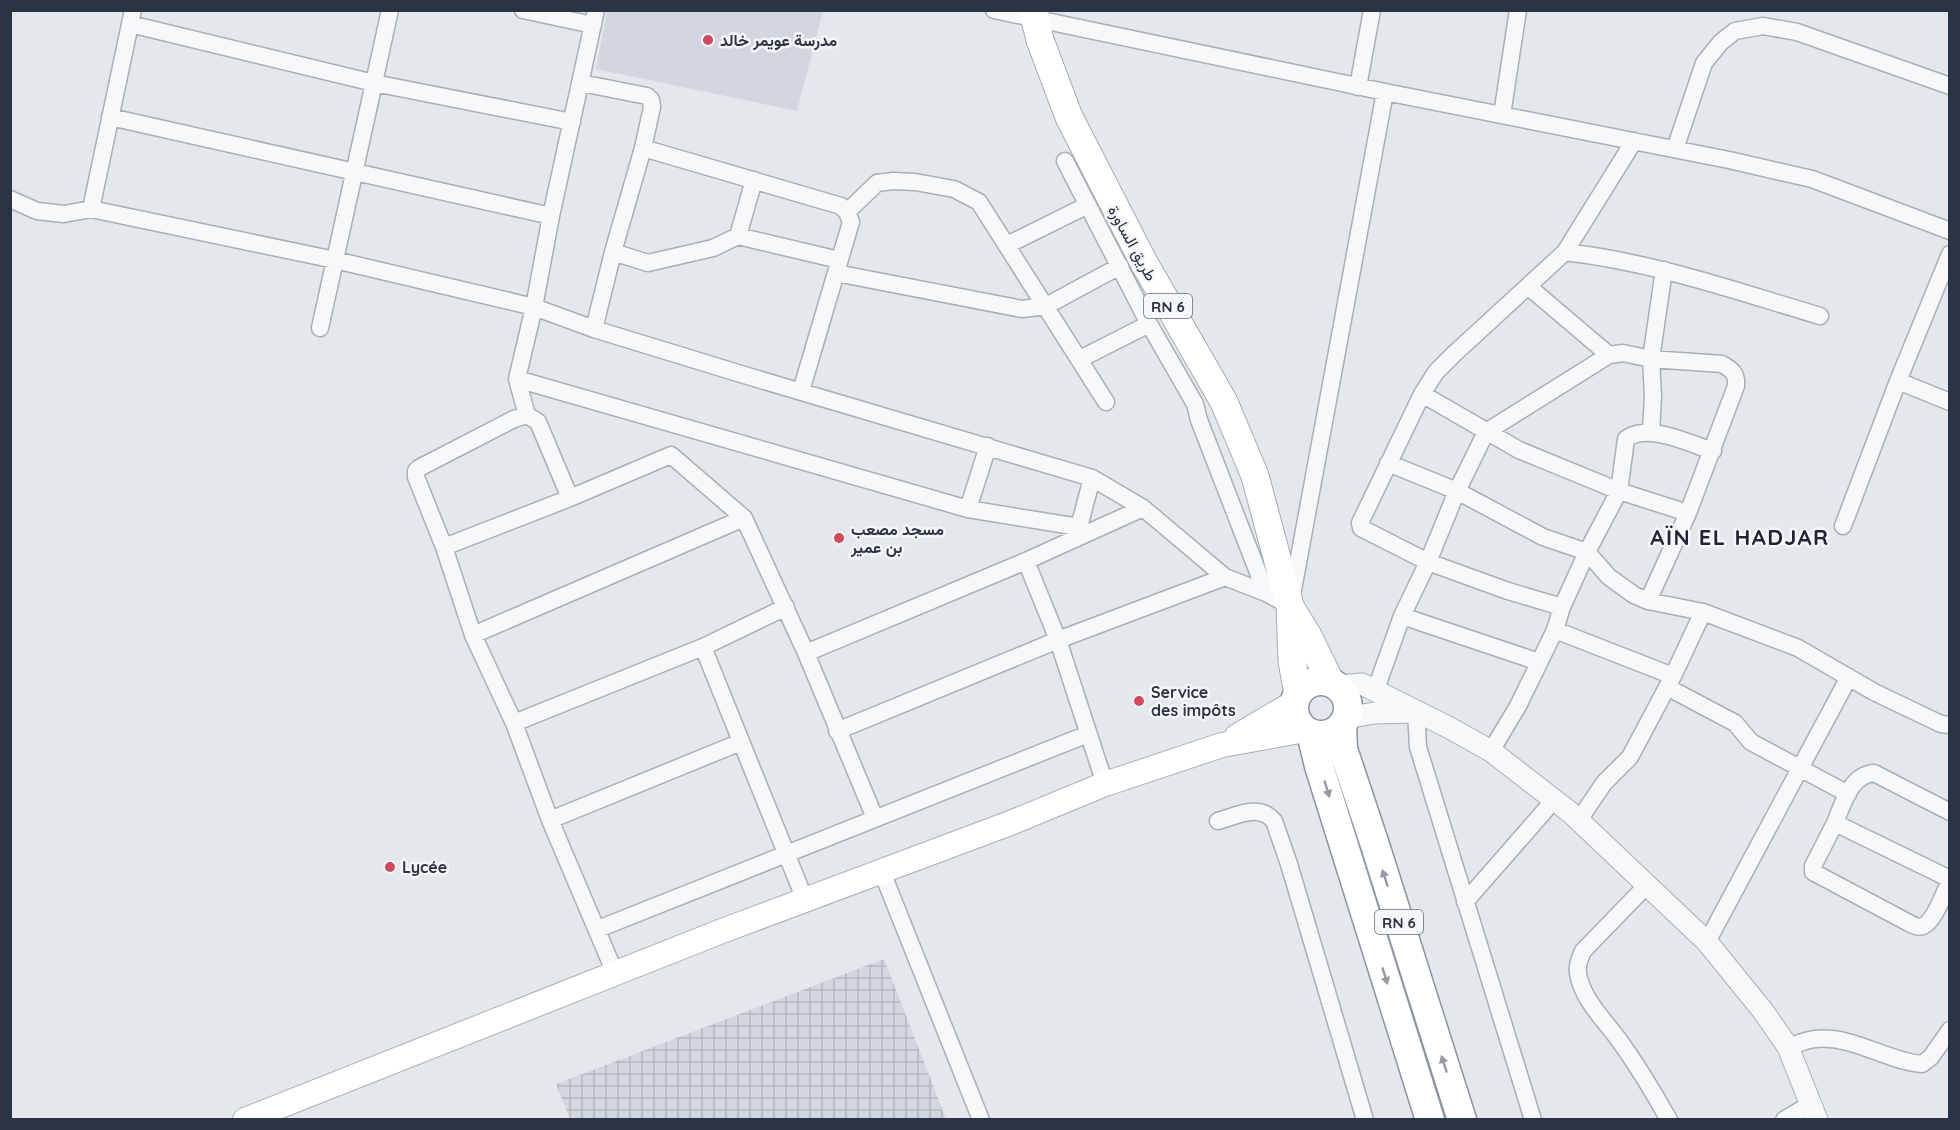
<svg xmlns="http://www.w3.org/2000/svg" width="1960" height="1130" font-family="Quicksand,Vazirmatn,sans-serif">
<style>
.built{fill:#d2d6de}
.industrial{fill:url(#industrial-grid)}
.lines{fill:none;stroke-linecap:round;stroke-linejoin:round}
.minor-casing{stroke:#a9aeb7;stroke-width:19}
.tertiary-casing{stroke:#a9aeb7;stroke-width:23}
.secondary-casing{stroke:#a9aeb7;stroke-width:26}
.primary-casing{stroke:#a3abb8;stroke-width:29}
.trunk-casing{stroke:#8b94a3;stroke-width:31}
.minor{stroke:#f7f8fa;stroke-width:16}
.tertiary{stroke:#f7f8fa;stroke-width:21}
.secondary{stroke:#fff;stroke-width:24}
.primary{stroke:#fff;stroke-width:27}
.trunk{stroke:#fff;stroke-width:28}
.oneway{fill:#959aa2}
.poi-dot{fill:#d1495b;stroke:#f4f6f9;stroke-width:2}
.labels{text-anchor:middle;dominant-baseline:central;stroke-width:5;stroke-linejoin:round;paint-order:stroke}
.shield{fill:#f4f6f9;stroke:#676e7b;stroke-width:1.5}
.shield-label{font-size:15px;font-weight:bold;fill:#2b3445}
.poi-label{font-size:16px;font-weight:bold;fill:#2b3445;stroke:#f4f6f9;text-anchor:start}
.street-label{font-size:16px;fill:#2b3445;stroke:#f4f6f9}
.district-label{font-size:22px;font-weight:bold;letter-spacing:1.5px;fill:#1d2536;stroke:#f4f6f9}
</style>
<defs>
<pattern id="industrial-grid" width="8" height="8" patternUnits="userSpaceOnUse" patternTransform="scale(1.5)"><rect width="8" height="8" fill="#d2d6de"/><path d="M0 4h8M4 0v8" fill="none" stroke="#b4b8c0"/></pattern>
</defs>
<rect width="100%" height="100%" fill="#e4e7ec"/>
<!-- built -->
<path class="built" d="M 607,11 L 607,10 L 823,11 L 797,111 L 596,69 Z"/>
<!-- industrial -->
<path class="industrial" d="M 884,959 L 946,1119 L 570,1119 L 556,1084 Z"/>
<g class="lines">
<!-- minor casing -->
<g class="minor-casing">
<path id="minor" d="M 523,10 L 593,25
M 994,10 L 1385,92 L 1729,160 L 1812,179 L 1950,231
M 130,24 L 374,83 L 572,122
M 581,83 L 647,96 L 651,100 L 652,107 L 643,148
M 1358,87 L 1372,10
M 1502,115 L 1518,10
M 110,117 L 551,216
M 1675,149 L 1704,63 L 1721,42 L 1735,31 L 1763,26 L 1797,32 L 1950,86
M 1065,161 L 1149,324 L 1195,404 L 1199,420 L 1266,593
M 10,199 L 37,211 L 64,214 L 91,209 L 335,260 L 534,307 L 594,329 L 741,374 L 1092,478 L 1143,508 L 1225,577 L 1266,593 L 1290,606 L 1385,92
M 91,209 L 133,10
M 847,212 L 877,183 L 893,181 L 915,182 L 954,189 L 979,202 L 1106,402
M 738,236 L 754,180
M 1007,245 L 1088,205
M 613,252 L 648,263 L 713,248 L 738,236 L 839,260
M 1565,252 L 1634,141
M 836,273 L 1022,309 L 1046,306 L 1120,266
M 1529,287 L 1609,355
M 320,328 L 390,10
M 594,329 L 613,252 L 643,148 L 841,206 L 847,212 L 851,222 L 801,391
M 1080,359 L 1149,324
M 517,379 L 968,509 L 1079,527 L 1088,533
M 1898,381 L 1950,402
M 1422,394 L 1519,450 L 1619,491 L 1688,513
M 527,415 L 517,379 L 534,307 L 551,216 L 596,10
M 1651,432 L 1653,396 L 1651,359 L 1664,270
M 1388,463 L 1457,491 L 1543,537 L 1587,552 L 1609,577 L 1634,595 L 1648,601 L 1703,612 L 1798,648 L 1874,692 L 1941,724 L 1950,725
M 968,509 L 988,446
M 1843,526 L 1898,381 L 1950,254
M 1079,527 L 1092,478
M 444,547 L 570,498
M 1026,561 L 1058,640 L 1105,784
M 1562,607 L 1508,591 L 1428,562 L 1361,528 L 1360,523 L 1422,394 L 1436,372 L 1454,354 L 1565,252 C 1653,262 1736,291 1820,316
M 1402,616 L 1539,662
M 1555,630 L 1673,676
M 473,635 L 744,518
M 703,647 L 805,900
M 806,653 L 1026,561 L 1143,508
M 1667,687 L 1735,723 L 1751,742 L 1848,794
M 1376,689 L 1402,616 L 1428,562 L 1457,491 L 1486,432 L 1609,355 L 1623,353 L 1651,359 L 1722,364 C 1732,370 1737,373 1736,386 L 1688,513 L 1648,601
M 1416,712 L 1418,747 L 1533,1120
M 514,723 L 703,647 L 786,607
M 837,731 L 1058,640 L 1225,577
M 1491,751 L 1518,706 L 1555,630 L 1562,607 L 1587,552 L 1619,491 L 1626,439 C 1647,422 1690,444 1713,451
M 1950,812 L 1874,773 C 1850,775 1843,804 1835,823 L 1950,879
M 550,820 L 741,742
M 1579,820 L 1604,783 L 1630,757 L 1673,676 L 1703,612
M 1218,821 C 1236,816 1259,803 1274,821 L 1289,864 L 1365,1120
M 1835,823 L 1813,866 L 1813,872 L 1909,923 C 1913,925 1918,928 1923,926 C 1935,921 1944,892 1950,881
M 882,872 L 981,1120
M 1647,885 L 1583,951 C 1579,960 1576,968 1579,978 C 1585,1002 1605,1021 1619,1040 C 1637,1065 1654,1093 1669,1120
M 1465,902 L 1555,799
M 598,929 L 1088,734
M 1707,942 L 1849,677
M 615,973 L 550,820 L 514,723 L 473,635 L 444,547 L 416,477 L 416,471 L 419,468 L 514,419 L 527,415 L 538,422 L 570,498 L 671,455 L 744,518 L 806,653 L 875,818
M 1788,1047 C 1797,1044 1806,1040 1815,1039 C 1853,1035 1886,1061 1922,1064 L 1931,1057 L 1950,1030
M 1784,1120 L 1811,1104"/>
</g>
<!-- tertiary casing -->
<g class="tertiary-casing">
<path id="tertiary" d="M 1336,686 L 1362,684 L 1448,727 L 1491,751 L 1571,813 L 1707,942 L 1763,1011 L 1788,1047 L 1817,1120
M 1346,718 L 1374,713 L 1416,712"/>
</g>
<!-- secondary casing -->
<g class="secondary-casing">
<path id="secondary" d="M 1237,736 L 1295,702
M 245,1120 L 722,931 L 1013,822 L 1105,784 L 1222,745 L 1305,730"/>
</g>
<!-- primary casing -->
<g class="primary-casing">
<path id="primary" d="M 1035,10 L 1035,19 L 1040,40 L 1069,117 L 1143,261 L 1224,402 L 1255,476 L 1290,606 L 1292,661 L 1298,694
M 1291,608 L 1308,636 L 1331,683"/>
</g>
<!-- trunk casing -->
<g class="trunk-casing">
<path id="trunk" d="M1294 708a27 27 0 1 1 54 0a27 27 0 1 1-54 0Z
M 1342,725 L 1343,749 L 1375,845 L 1462,1120
M 1311,733 L 1319,766 L 1430,1120"/>
</g>
<!-- minor -->
<use href="#minor" class="minor"/>
<!-- tertiary -->
<use href="#tertiary" class="tertiary"/>
<!-- secondary -->
<use href="#secondary" class="secondary"/>
<!-- primary -->
<use href="#primary" class="primary"/>
<!-- trunk -->
<use href="#trunk" class="trunk"/>
</g>
<!-- one-way arrows -->
<defs><path id="oneway-solid" d="M-6-.8H1V-3.2L6.5 0L1 3.2V.8H-6Z" transform="scale(1.5)"/></defs>
<g class="oneway">
<use href="#oneway-solid" transform="translate(1327 789) rotate(73)"/>
<use href="#oneway-solid" transform="translate(1385 878) rotate(-108)"/>
<use href="#oneway-solid" transform="translate(1385 976) rotate(73)"/>
<use href="#oneway-solid" transform="translate(1444 1064) rotate(-108)"/>
</g>
<!-- markers -->
<g class="poi-dot">
<circle cx="708" cy="40" r="6"/>
<circle cx="839" cy="538" r="6"/>
<circle cx="1139" cy="701" r="6"/>
<circle cx="390" cy="867" r="6"/>
</g>
<g class="labels">
<!-- shield labels -->
<g class="shield">
<rect x="1144" y="294" width="48" height="24" rx="4.5"/>
<rect x="1375" y="910" width="48" height="24" rx="4.5"/>
</g>
<g class="shield-label">
<text x="1168" y="306">RN 6</text>
<text x="1399" y="922">RN 6</text>
</g>
<!-- poi labels -->
<g class="poi-label">
<text x="720" y="40">مدرسة عويمر خالد</text>
<text x="851" y="529">مسجد مصعب<tspan x="851" dy="18">بن عمير</tspan></text>
<text x="1151" y="692">Service<tspan x="1151" dy="18">des impôts</tspan></text>
<text x="402" y="867">Lycée</text>
</g>
<!-- street labels -->
<g class="street-label">
<text transform="translate(1133 243) rotate(61)">طريق الساورة</text>
</g>
<!-- district labels -->
<g class="district-label">
<text x="1740" y="537">AÏN EL HADJAR</text>
</g>
</g>
<!-- border -->
<rect width="1960" height="1130" fill="none" stroke="#2b3445" stroke-width="24"/>
</svg>
